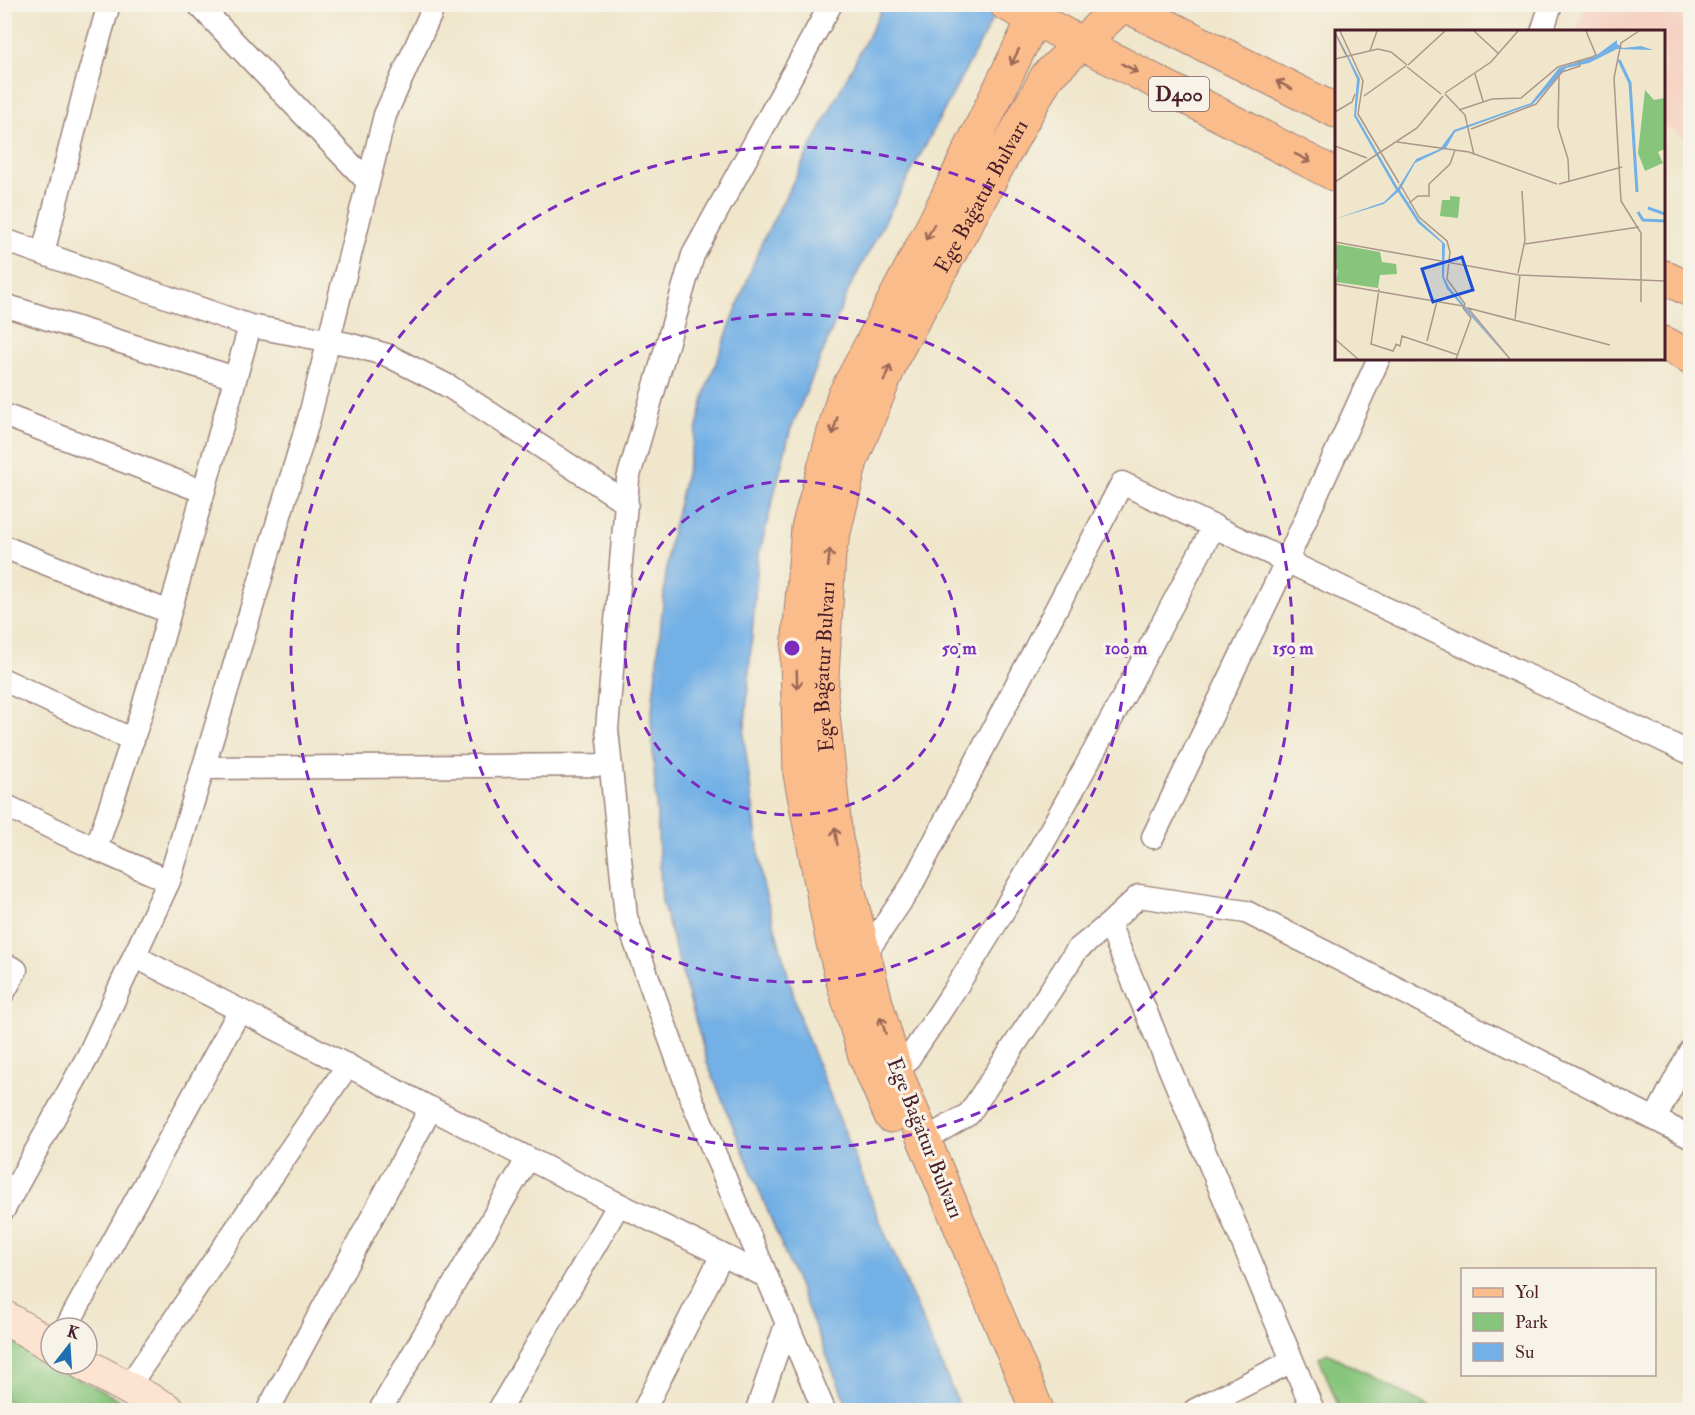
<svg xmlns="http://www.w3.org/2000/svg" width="1695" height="1415" font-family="'IM FELL Double Pica',serif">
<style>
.built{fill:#f5d2c2}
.green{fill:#87c57c;stroke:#687254;stroke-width:1.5}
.water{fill:#73b0e5;stroke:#5e6888;stroke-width:1.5}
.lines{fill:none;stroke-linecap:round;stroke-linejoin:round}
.street-casing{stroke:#9c827b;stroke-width:25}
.secondary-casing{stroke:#9c827b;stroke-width:35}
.primary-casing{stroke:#9c827b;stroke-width:35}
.highway-casing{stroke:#9c827b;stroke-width:35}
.street{stroke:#fff;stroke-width:22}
.secondary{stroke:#fde4d1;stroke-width:33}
.primary{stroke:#fabc8b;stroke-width:33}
.highway{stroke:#fabc8b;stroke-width:33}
.oneway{stroke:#996656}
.ring{fill:none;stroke:#7b2cbf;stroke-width:3;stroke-dasharray:10 8}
.labels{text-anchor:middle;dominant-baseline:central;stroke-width:6;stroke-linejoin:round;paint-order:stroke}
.shield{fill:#f7f3e8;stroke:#7e5f64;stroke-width:1.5}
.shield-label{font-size:20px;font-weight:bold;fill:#4a1f2b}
.street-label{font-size:21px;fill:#4a1f2b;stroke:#f7f3e8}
.inset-river{fill:none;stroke:#73b0e5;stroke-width:3}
.inset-road{fill:none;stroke:#ad968b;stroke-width:1.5}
.view{fill:#1d4ed8;fill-opacity:0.15;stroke:#1d4ed8;stroke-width:3}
.inset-edge{fill:none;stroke:#4a1f2b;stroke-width:3}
.centre{fill:#7b2cbf;stroke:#f7f3e8;stroke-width:3}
.ring-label{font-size:18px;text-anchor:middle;font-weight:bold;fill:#7b2cbf;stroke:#f7f3e8;stroke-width:6;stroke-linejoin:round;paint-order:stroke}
</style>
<rect width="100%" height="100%" fill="#f7f3e8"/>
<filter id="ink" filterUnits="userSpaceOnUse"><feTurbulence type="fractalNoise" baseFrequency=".0167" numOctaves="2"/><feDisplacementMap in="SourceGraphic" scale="12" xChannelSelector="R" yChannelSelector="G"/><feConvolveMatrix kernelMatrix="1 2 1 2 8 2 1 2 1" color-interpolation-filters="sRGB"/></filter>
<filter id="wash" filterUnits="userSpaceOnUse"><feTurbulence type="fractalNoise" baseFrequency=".008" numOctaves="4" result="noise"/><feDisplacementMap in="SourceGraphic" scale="24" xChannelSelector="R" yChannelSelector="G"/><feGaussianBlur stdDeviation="1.35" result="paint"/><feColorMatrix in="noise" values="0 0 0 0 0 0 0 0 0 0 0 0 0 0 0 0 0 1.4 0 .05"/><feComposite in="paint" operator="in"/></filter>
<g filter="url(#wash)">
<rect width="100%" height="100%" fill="#efe6cb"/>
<!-- built -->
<path class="built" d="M 1585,5 L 1690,5 L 1690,140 L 1664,127 L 1664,32 L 1576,31 Z"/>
<!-- green -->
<path class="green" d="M 4,1338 L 138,1410 L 25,1410 L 5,1399 Z
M 1327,1353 L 1436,1410 L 1340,1410 L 1319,1358 Z"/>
<!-- water -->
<path class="water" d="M 884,5 L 1000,5 L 849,289 L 790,431 L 758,559 L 744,738 L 763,885 L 801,1022 L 884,1231 L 961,1410 L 849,1410 L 708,1065 L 662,902 L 651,720 L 669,545 L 706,389 L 761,244 Z"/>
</g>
<g filter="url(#ink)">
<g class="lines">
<!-- street casing -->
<g class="street-casing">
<path id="street" d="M 198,4 L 368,182
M 1542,32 L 1551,4
M 4,240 L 250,326 L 348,344 L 387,355 L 450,387 L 627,503
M 43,253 L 86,85 L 109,4
M 4,305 L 235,378
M 4,415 L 202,491
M 4,547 L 169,612
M 4,680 L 133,740
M 203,768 L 611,765
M 4,805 L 96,849
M 1153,837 L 1287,560 L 1379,358
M 169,881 L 309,419 L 385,115 L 435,4
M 134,956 L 592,1191 L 767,1277 L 824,1410
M 861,960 L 910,888 L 1122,483 L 1690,753
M 4,964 L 16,970 L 4,992
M 897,1075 C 1019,903 1115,712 1214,526
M 1655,1119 L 1690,1051
M 924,1140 L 969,1114 L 1077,950 L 1109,924
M 4,1209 L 88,1056 L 169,881 L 96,849 L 142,711 L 250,326
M 767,1277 L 692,1100 L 626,917 L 607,729 L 628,479 L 693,255 L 831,4
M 66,1328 L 240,1010
M 128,1387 L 348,1065
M 268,1410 L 431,1108
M 380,1410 L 528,1158
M 499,1410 L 619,1204
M 644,1410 L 722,1255
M 757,1410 L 787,1322
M 1195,1410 L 1292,1361
M 1313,1410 L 1109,924 L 1139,896 L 1246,912 L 1690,1137"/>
</g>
<!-- secondary casing -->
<g class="secondary-casing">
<path id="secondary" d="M 4,1317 L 51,1345
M 84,1364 L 168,1410"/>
</g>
<!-- primary casing -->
<g class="primary-casing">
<g id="primary">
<path d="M 891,1116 L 865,1056 L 844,985 L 832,939 L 800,774 L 797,661 L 808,528 L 843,398 L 936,220 L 1041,4"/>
<path id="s1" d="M 1037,1410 L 897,1075 L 876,1003 L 836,839 L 821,695 L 829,553 L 851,461 L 894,355 L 1047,76 L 1123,4"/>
</g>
</g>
<!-- highway casing -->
<g class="highway-casing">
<path id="highway" d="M 1006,4 L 1336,175
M 1123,4 L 1336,111
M 1664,277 L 1690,290
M 1664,343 L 1690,357"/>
</g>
<!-- street -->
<use href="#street" class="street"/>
<!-- secondary -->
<use href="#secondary" class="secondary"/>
<!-- primary -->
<use href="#primary" class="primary"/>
<!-- highway -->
<use href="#highway" class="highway"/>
</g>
<!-- one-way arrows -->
<defs><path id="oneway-shaft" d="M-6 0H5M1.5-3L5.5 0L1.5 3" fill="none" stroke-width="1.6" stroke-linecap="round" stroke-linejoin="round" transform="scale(1.5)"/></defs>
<g class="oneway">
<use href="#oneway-shaft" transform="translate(1015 57) rotate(116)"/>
<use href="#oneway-shaft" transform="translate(1130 68) rotate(27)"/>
<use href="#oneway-shaft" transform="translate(1284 85) rotate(-153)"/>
<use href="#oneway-shaft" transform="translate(1303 158) rotate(27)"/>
<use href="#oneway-shaft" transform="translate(930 232) rotate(118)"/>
<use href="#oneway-shaft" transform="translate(887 373) rotate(-68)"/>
<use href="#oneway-shaft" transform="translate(835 426) rotate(105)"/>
<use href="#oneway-shaft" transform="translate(829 558) rotate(-84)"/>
<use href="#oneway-shaft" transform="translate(797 680) rotate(88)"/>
<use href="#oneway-shaft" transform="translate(836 836) rotate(-99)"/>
<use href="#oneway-shaft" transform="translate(883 1025) rotate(-107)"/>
</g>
</g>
<!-- distance rings -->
<g class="ring">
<circle cx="792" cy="648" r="167"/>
<circle cx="792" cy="648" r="334"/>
<circle cx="792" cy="648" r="501"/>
</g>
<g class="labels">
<!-- shield labels -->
<rect class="shield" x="1149" y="77" width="60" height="34" rx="4.5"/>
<g class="shield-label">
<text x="1179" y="94">D400</text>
</g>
<!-- street labels -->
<g class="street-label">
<text stroke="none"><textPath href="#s1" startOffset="1284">Ege Bağatur Bulvarı</textPath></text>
<text stroke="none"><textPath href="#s1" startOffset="780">Ege Bağatur Bulvarı</textPath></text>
<text transform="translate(925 1138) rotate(68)">Ege Bağatur Bulvarı</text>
</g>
</g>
<!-- overview -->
<g transform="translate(1335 30)">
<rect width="330" height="330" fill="#efe6cb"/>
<path d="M 310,60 L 319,70 L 330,68 L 330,119 L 323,122 L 328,133 L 310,141 L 303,123 ZM 115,166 L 125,167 L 123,188 L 105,186 L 107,170 L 115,170 ZM 0,214 L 45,222 L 47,232 L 61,234 L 62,244 L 45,245 L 43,258 L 1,252 L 3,240 L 0,239 Z" fill="#87c57c"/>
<path d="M 0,1 L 25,49 L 21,85 L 63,158 L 81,129 L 105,119 L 119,100 L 196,73 L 224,38 L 259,27 L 282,10 L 282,14 L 288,18 L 306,16 L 318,20 L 282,19 L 254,33 L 231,38 L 198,74 L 120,102 L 111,118 L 80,133 L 65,160 L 85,191 L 110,214 L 109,247 L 114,257 L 174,329 L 112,259 L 107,247 L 107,213 L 83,193 L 63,162 L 49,174 L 0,189 L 49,172 L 61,160 L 19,86 L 22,49 Z" fill="#73b0e5"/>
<path class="inset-river" d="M 284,30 L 295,53 L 302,162M 313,178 L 330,184M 303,182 L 308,190 L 330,191"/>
<path class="inset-road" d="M 5,1 L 28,51 L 23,84 L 64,153M 139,1 L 164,24M 304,1 L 286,13 L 279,48 L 286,171 L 306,203 L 306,272M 0,3 L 12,27M 35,21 L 42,1M 0,29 L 43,19 L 56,22 L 72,35M 73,35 L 110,1M 72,37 L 106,64M 140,44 L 148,71M 224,46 L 223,97 L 233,129 L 234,151M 110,63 L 156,32 L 183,1M 110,64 L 130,85 L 139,125M 29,66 L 71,36M 124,80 L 157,69 L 186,68 L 223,37 L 257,27 L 261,25 L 251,1M 0,82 L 17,72 L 20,64M 136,99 L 201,74 L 227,42 L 245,36 L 244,31M 62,112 L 134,122 L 222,154M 0,116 L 32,128M 0,152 L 82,98 L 108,66M 65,154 L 84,187 L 112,211 L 115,222 L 112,249 L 130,274 L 128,278 L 130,276M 224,154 L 287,137M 74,173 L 83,166 L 94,166 L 94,154 L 115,134 L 120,120M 0,212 L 184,245 L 330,251M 190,214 L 304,197M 183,243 L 190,210 L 187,161M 0,254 L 128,276M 44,259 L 36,314 L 58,321 L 61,315M 132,277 L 175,329M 133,278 L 275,315M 180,289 L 185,245M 0,309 L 23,329M 92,311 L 102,271M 60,314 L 65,316 L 67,306 L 123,325M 121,329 L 136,288 L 128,278"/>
<path class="view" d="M 127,227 L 138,260 L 98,272 L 87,239 Z"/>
<rect width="330" height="330" class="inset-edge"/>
</g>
<circle cx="792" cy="648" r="9" class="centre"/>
<g class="ring-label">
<text x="959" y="654">50 m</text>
<text x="1126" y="654">100 m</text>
<text x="1293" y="654">150 m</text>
</g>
<!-- margin -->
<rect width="1695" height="1415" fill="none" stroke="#f7f3e8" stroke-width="24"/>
<!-- legend -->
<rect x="1461" y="1268" width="195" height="108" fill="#f7f3e8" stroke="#b29e9c" stroke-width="1.5"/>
<rect x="1473" y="1288" width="30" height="9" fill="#fabc8b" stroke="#b29e9c" stroke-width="1.5"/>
<text x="1515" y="1298" font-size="18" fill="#4a1f2b">Yol</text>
<rect x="1473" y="1313" width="30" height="18" fill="#87c57c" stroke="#b29e9c" stroke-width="1.5"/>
<text x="1515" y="1328" font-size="18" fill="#4a1f2b">Park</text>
<rect x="1473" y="1343" width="30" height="18" fill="#73b0e5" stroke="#b29e9c" stroke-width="1.5"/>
<text x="1515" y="1358" font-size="18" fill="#4a1f2b">Su</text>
<!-- north arrow -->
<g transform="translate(69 1346) rotate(17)"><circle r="28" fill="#f7f3e8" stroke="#b29e9c" stroke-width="1.5"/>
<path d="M0-4.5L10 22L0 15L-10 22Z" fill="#1f6fb2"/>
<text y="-9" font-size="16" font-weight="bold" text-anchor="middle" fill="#4a1f2b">K</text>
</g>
</svg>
